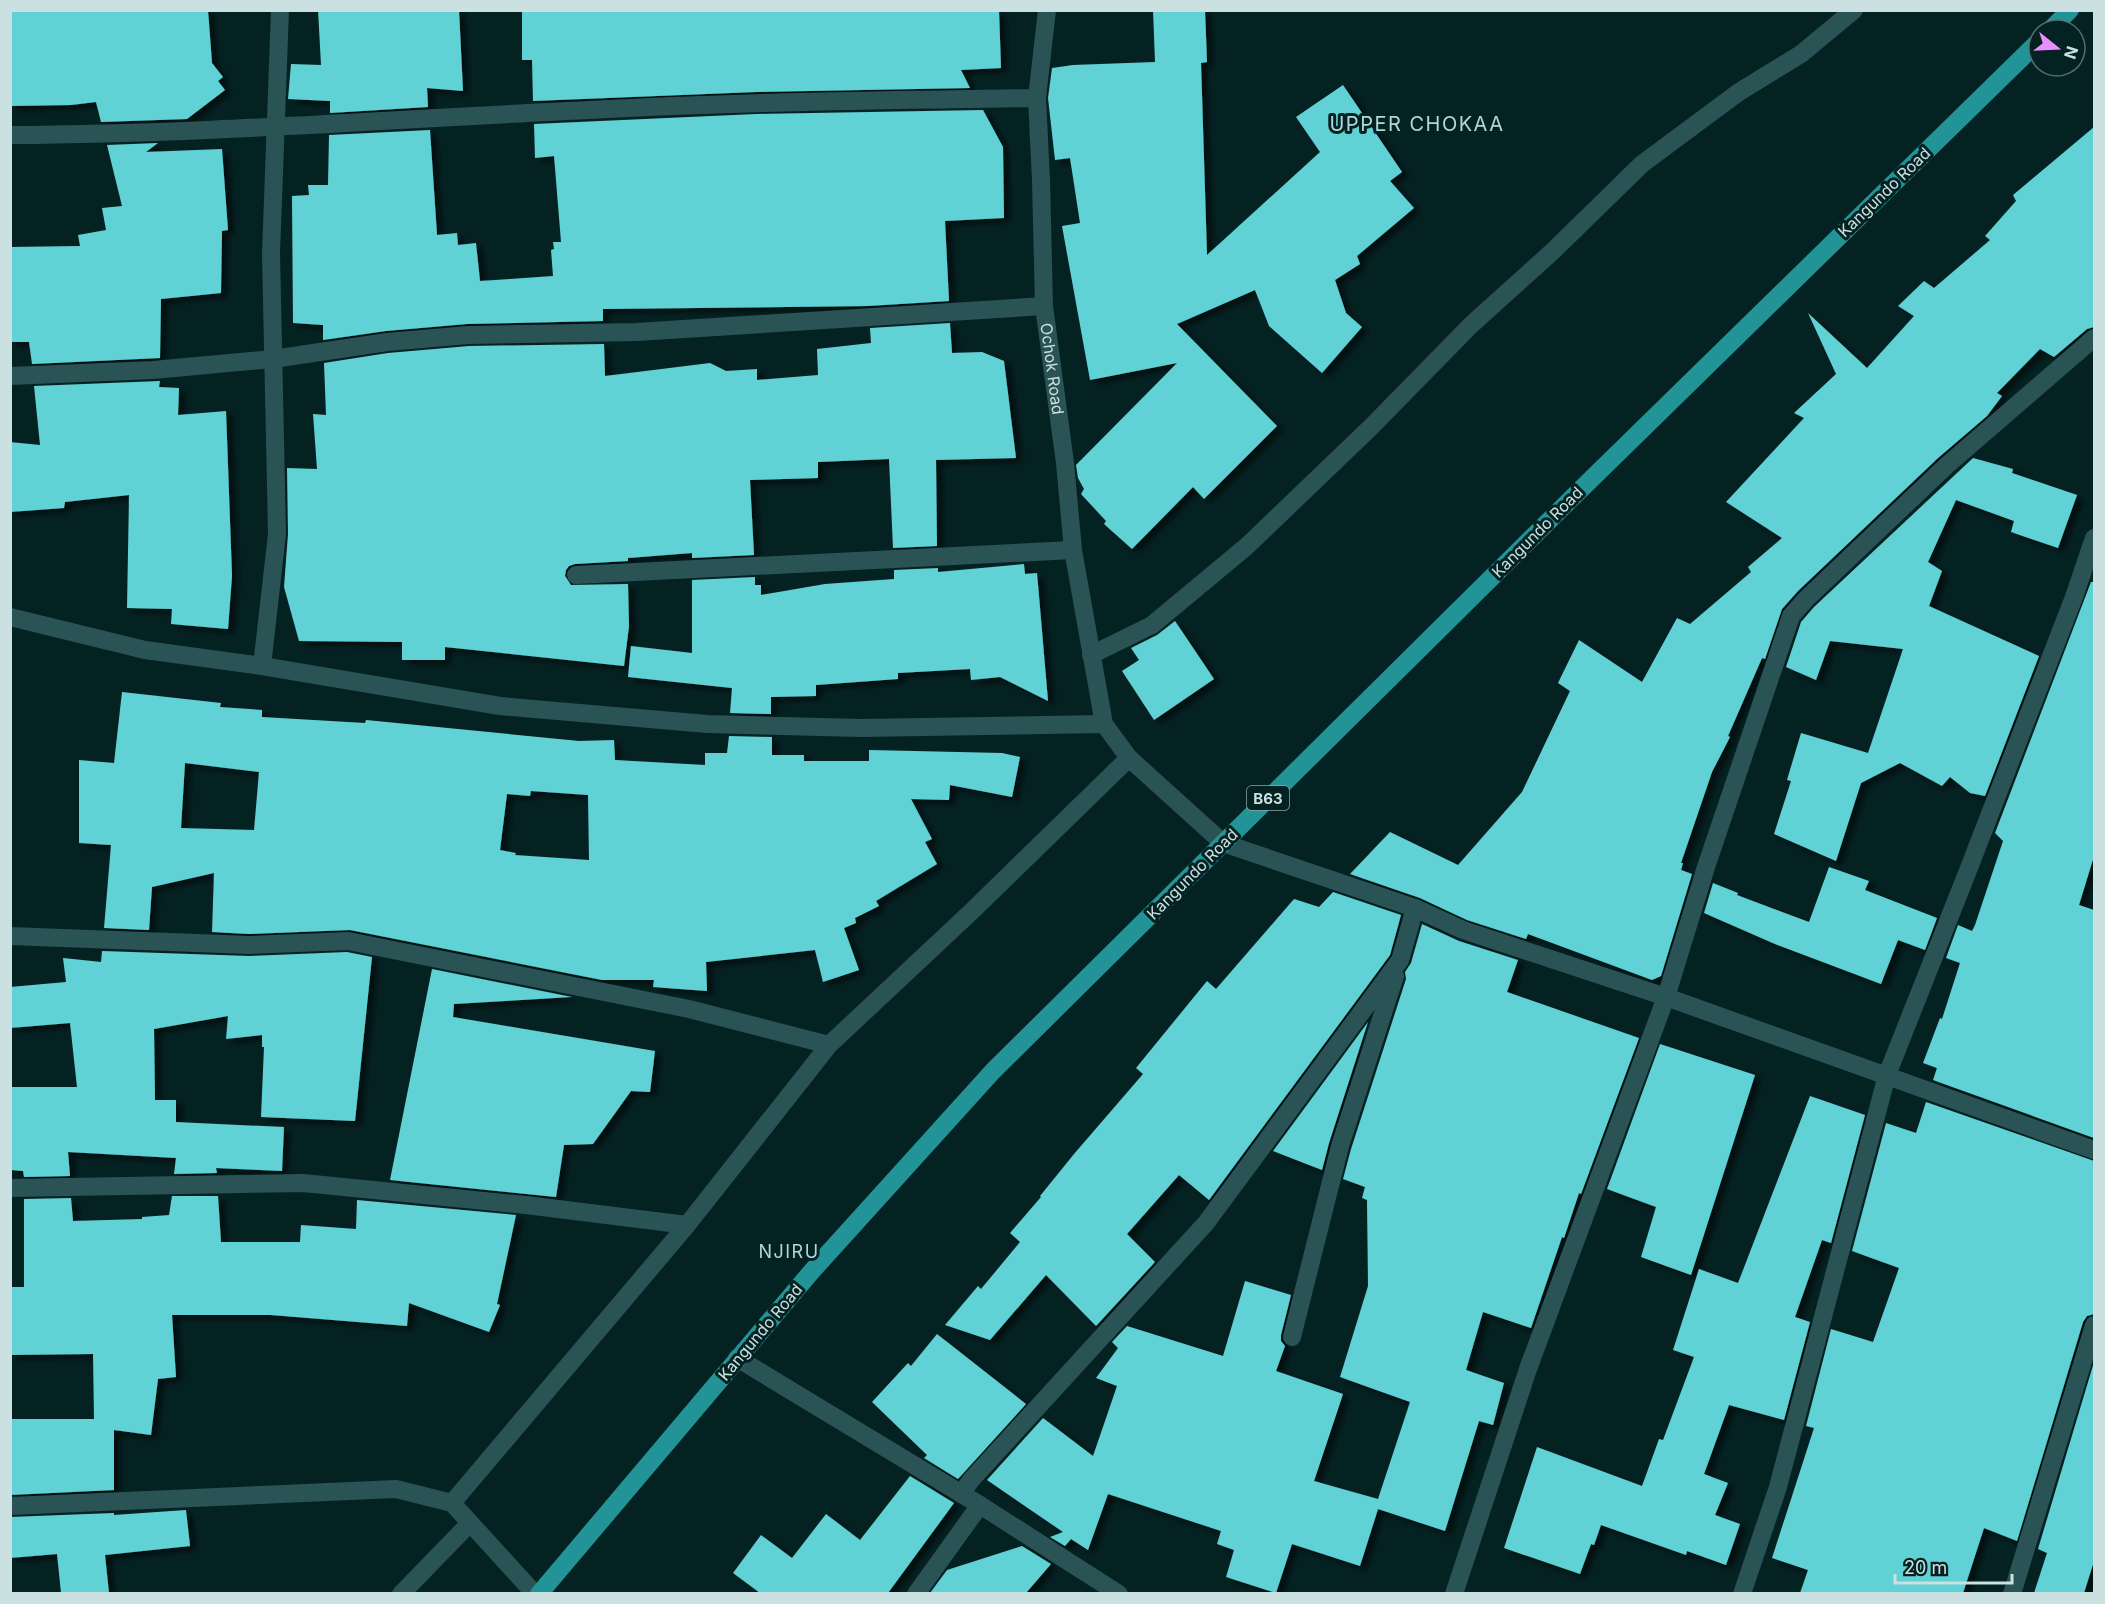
<svg xmlns="http://www.w3.org/2000/svg" width="2105" height="1604" font-family="Inter,sans-serif">
<style>
.building{fill:#60d2d6;fill-rule:evenodd;filter:url(#shadow)}
.lines{fill:none;stroke-linecap:round;stroke-linejoin:round}
.minor{stroke:#2a5355;stroke-width:18}
.trunk{stroke:#229497;stroke-width:18}
.labels{text-anchor:middle;dominant-baseline:central;stroke-width:6;stroke-linejoin:round;paint-order:stroke}
.shield{fill:#052223;stroke:#90a7a7;stroke-width:1.5}
.shield-label{font-size:15px;font-weight:bold;fill:#cbe0e0}
.street-label{font-size:16px;fill:#cbe0e0;stroke:#052223}
.neighbourhood-label{font-size:18px;letter-spacing:1.5px;fill:#aed8d9;stroke:#052223}
.quarter-label{font-size:20px;letter-spacing:1.5px;fill:#aed8d9;stroke:#052223}
</style>
<defs>
<filter id="shadow"><feDropShadow dx="6" dy="4" stdDeviation="3" flood-color="#0009"/></filter>
</defs>
<rect width="100%" height="100%" fill="#052223"/>
<!-- building -->
<path class="building" d="M 10,10 L 208,10 L 212,63 L 223,77 L 218,81 L 225,90 L 187,119 L 101,122 L 96,102 L 71,105 L 10,106 Z
M 318,10 L 459,10 L 463,91 L 427,88 L 428,107 L 330,113 L 330,101 L 288,99 L 291,64 L 321,65 Z
M 522,10 L 999,10 L 1001,68 L 961,70 L 970,88 L 756,92 L 533,101 L 532,60 L 522,60 Z
M 1153,10 L 1205,10 L 1207,62 L 1201,63 L 1207,255 L 1320,152 L 1296,117 L 1343,85 L 1402,172 L 1390,181 L 1414,208 L 1357,256 L 1360,264 L 1335,280 L 1346,313 L 1362,327 L 1322,373 L 1269,326 L 1255,290 L 1177,324 L 1277,426 L 1204,499 L 1193,487 L 1132,549 L 1104,524 L 1106,521 L 1081,494 L 1084,489 L 1078,478 L 1076,465 L 1177,363 L 1090,380 L 1062,226 L 1080,223 L 1070,158 L 1055,160 L 1048,98 L 1052,68 L 1073,65 L 1155,62 Z
M 983,110 L 1003,147 L 1004,218 L 945,221 L 949,301 L 868,306 L 603,309 L 603,321 L 467,324 L 386,331 L 323,340 L 323,325 L 293,323 L 292,196 L 309,195 L 308,185 L 328,185 L 329,135 L 430,130 L 437,235 L 457,233 L 458,245 L 476,243 L 480,281 L 553,276 L 551,250 L 554,249 L 553,242 L 561,242 L 554,156 L 535,158 L 534,124 L 756,114 Z
M 2094,127 L 2094,327 L 2087,329 L 2054,357 L 2040,349 L 1997,393 L 2002,396 L 1987,416 L 1938,458 L 1798,591 L 1782,609 L 1765,659 L 1762,658 L 1728,736 L 1730,737 L 1712,772 L 1681,863 L 1683,863 L 1681,870 L 1692,874 L 1661,976 L 1652,980 L 1528,934 L 1526,939 L 1467,920 L 1420,898 L 1350,874 L 1390,832 L 1458,865 L 1522,792 L 1570,691 L 1558,683 L 1579,640 L 1642,682 L 1677,618 L 1690,624 L 1751,572 L 1748,567 L 1782,538 L 1726,502 L 1804,418 L 1794,413 L 1836,374 L 1808,313 L 1867,368 L 1914,316 L 1898,306 L 1924,281 L 1934,288 L 1990,240 L 1985,236 L 2016,201 L 2013,195 Z
M 158,143 L 146,152 L 222,149 L 228,230 L 222,231 L 221,293 L 161,299 L 160,358 L 32,364 L 29,342 L 10,342 L 10,247 L 80,246 L 78,235 L 106,230 L 102,208 L 122,206 L 107,145 Z
M 950,323 L 952,353 L 982,352 L 1004,361 L 1016,458 L 936,460 L 937,546 L 893,548 L 889,459 L 818,462 L 818,478 L 750,480 L 754,555 L 692,558 L 692,553 L 628,558 L 628,561 L 575,564 L 569,566 L 566,570 L 565,576 L 571,585 L 628,584 L 629,626 L 624,666 L 445,647 L 445,660 L 402,660 L 402,642 L 299,641 L 284,587 L 288,534 L 287,468 L 317,469 L 313,414 L 326,415 L 324,363 L 388,353 L 469,346 L 604,344 L 605,376 L 710,363 L 726,371 L 757,369 L 757,380 L 818,375 L 817,349 L 871,343 L 870,328 Z
M 160,381 L 159,387 L 179,388 L 178,415 L 226,411 L 232,576 L 228,629 L 171,624 L 172,609 L 127,608 L 129,495 L 65,502 L 64,508 L 10,512 L 10,442 L 40,445 L 34,386 Z
M 1973,458 L 2013,469 L 2012,473 L 2077,495 L 2058,548 L 2011,532 L 2014,521 L 1956,500 L 1928,562 L 1942,571 L 1929,606 L 2039,656 L 1985,796 L 1970,793 L 1950,777 L 1942,786 L 1900,763 L 1861,783 L 1836,861 L 1774,834 L 1791,781 L 1787,780 L 1801,733 L 1868,753 L 1903,649 L 1830,641 L 1816,680 L 1786,667 L 1801,622 L 1814,607 Z
M 1024,564 L 1025,574 L 1037,573 L 1048,701 L 1000,677 L 971,680 L 970,669 L 898,673 L 898,679 L 816,685 L 816,696 L 771,697 L 771,714 L 730,713 L 732,688 L 628,677 L 631,646 L 692,653 L 692,580 L 755,577 L 755,585 L 761,585 L 761,595 L 825,584 L 894,579 L 894,570 L 938,568 L 938,572 Z
M 2091,582 L 2094,582 L 2094,856 L 2079,905 L 2094,910 L 2094,1138 L 1933,1080 L 1937,1068 L 1923,1063 L 1940,1018 L 1942,1019 L 1960,963 L 1946,958 L 1958,925 L 1972,931 L 1975,925 L 2003,841 L 1995,833 Z
M 1175,621 L 1214,679 L 1154,720 L 1122,671 L 1139,660 L 1131,648 L 1157,635 Z
M 122,692 L 221,703 L 220,707 L 262,710 L 262,717 L 365,723 L 366,720 L 579,741 L 614,740 L 615,760 L 705,765 L 705,753 L 727,753 L 729,736 L 772,737 L 772,755 L 804,755 L 804,761 L 869,761 L 869,750 L 1002,753 L 1020,757 L 1012,797 L 950,785 L 949,800 L 911,799 L 932,839 L 925,842 L 937,864 L 876,901 L 879,906 L 855,918 L 856,923 L 844,928 L 859,970 L 823,982 L 815,950 L 706,962 L 707,991 L 653,987 L 654,980 L 602,980 L 350,930 L 249,934 L 212,932 L 214,873 L 152,887 L 149,930 L 104,928 L 111,845 L 79,843 L 79,760 L 114,763 ZM 185,763 L 259,772 L 254,830 L 181,828 ZM 531,791 L 588,795 L 589,860 L 515,855 L 516,853 L 500,850 L 507,794 L 530,796 Z
M 1829,867 L 1869,881 L 1865,890 L 1937,918 L 1925,950 L 1898,940 L 1881,984 L 1775,944 L 1704,913 L 1713,883 L 1738,893 L 1737,895 L 1809,922 Z
M 1333,892 L 1401,915 L 1390,955 L 1209,1200 L 1179,1175 L 1127,1234 L 1155,1262 L 1096,1326 L 1046,1275 L 990,1340 L 945,1325 L 978,1286 L 981,1289 L 1020,1242 L 1010,1233 L 1041,1197 L 1040,1196 L 1074,1154 L 1143,1074 L 1136,1068 L 1207,981 L 1216,989 L 1294,899 L 1319,907 Z
M 1422,924 L 1459,941 L 1518,960 L 1507,992 L 1639,1038 L 1581,1194 L 1579,1193 L 1564,1238 L 1562,1237 L 1531,1328 L 1483,1312 L 1466,1370 L 1504,1383 L 1493,1425 L 1479,1421 L 1445,1531 L 1378,1509 L 1360,1566 L 1292,1544 L 1276,1593 L 1226,1577 L 1234,1550 L 1217,1544 L 1221,1531 L 1108,1494 L 1088,1550 L 1071,1539 L 1065,1546 L 1050,1537 L 1063,1532 L 987,1480 L 1043,1418 L 1093,1456 L 1117,1386 L 1096,1378 L 1118,1348 L 1112,1342 L 1127,1326 L 1223,1356 L 1245,1281 L 1291,1295 L 1281,1335 L 1281,1341 L 1285,1346 L 1276,1371 L 1343,1394 L 1314,1481 L 1378,1499 L 1410,1402 L 1340,1377 L 1368,1286 L 1367,1200 L 1362,1198 L 1365,1187 L 1343,1179 L 1351,1149 L 1406,979 L 1405,972 L 1411,963 Z
M 102,951 L 249,956 L 347,952 L 372,957 L 355,1121 L 261,1117 L 264,1047 L 262,1047 L 262,1035 L 226,1039 L 228,1016 L 154,1029 L 155,1100 L 176,1100 L 176,1122 L 284,1127 L 282,1171 L 216,1168 L 217,1173 L 174,1174 L 176,1158 L 68,1152 L 70,1176 L 24,1177 L 23,1171 L 10,1170 L 10,1087 L 77,1087 L 70,1023 L 10,1028 L 10,987 L 66,982 L 63,958 L 101,962 Z
M 432,969 L 572,997 L 454,1004 L 453,1017 L 655,1051 L 650,1092 L 631,1091 L 593,1144 L 564,1145 L 556,1197 L 390,1180 Z
M 1368,1022 L 1329,1143 L 1322,1170 L 1273,1151 Z
M 1660,1044 L 1755,1075 L 1691,1275 L 1641,1257 L 1656,1207 L 1607,1189 Z
M 1810,1096 L 1865,1115 L 1831,1243 L 1822,1240 L 1795,1317 L 1810,1322 L 1784,1420 L 1729,1405 L 1704,1474 L 1728,1483 L 1715,1515 L 1740,1524 L 1726,1565 L 1687,1551 L 1686,1555 L 1601,1525 L 1594,1545 L 1591,1544 L 1580,1574 L 1504,1548 L 1537,1447 L 1642,1486 L 1659,1439 L 1663,1440 L 1694,1357 L 1673,1350 L 1699,1269 L 1738,1283 Z
M 1926,1102 L 2094,1161 L 2094,1314 L 2087,1316 L 2083,1322 L 2017,1541 L 1984,1528 L 1963,1593 L 1800,1593 L 1808,1570 L 1772,1558 L 1814,1428 L 1806,1426 L 1831,1329 L 1873,1342 L 1899,1268 L 1852,1251 L 1886,1123 L 1916,1133 Z
M 172,1196 L 218,1196 L 221,1242 L 300,1242 L 301,1225 L 356,1229 L 357,1200 L 516,1215 L 497,1304 L 500,1305 L 489,1332 L 409,1303 L 407,1326 L 271,1315 L 172,1315 L 176,1377 L 158,1379 L 151,1435 L 114,1430 L 114,1490 L 10,1495 L 10,1419 L 94,1419 L 93,1354 L 10,1355 L 10,1287 L 24,1287 L 24,1199 L 71,1198 L 73,1221 L 142,1219 L 142,1217 L 169,1215 Z
M 937,1334 L 1026,1404 L 958,1479 L 924,1458 L 927,1455 L 872,1402 L 908,1363 L 911,1366 Z
M 2094,1362 L 2094,1561 L 2084,1593 L 2034,1593 L 2047,1553 L 2038,1549 Z
M 910,1476 L 954,1503 L 888,1593 L 760,1593 L 733,1573 L 761,1535 L 792,1558 L 826,1514 L 860,1540 Z
M 186,1510 L 190,1546 L 105,1555 L 109,1593 L 61,1593 L 57,1554 L 10,1558 L 10,1517 L 114,1513 L 114,1515 Z
M 1022,1546 L 1051,1564 L 1026,1593 L 930,1593 L 947,1570 Z"/>
<g class="lines">
<!-- minor -->
<g class="minor">
<path id="s1" d="M 1047,10 L 1037,98 L 1041,180 L 1044,306 L 1065,463 L 1073,550 L 1104,724"/>
<path d="M 10,135 C 203,134 395,119 588,110 C 737,102 887,100 1037,98"/>
<path d="M 10,376 L 153,370 L 273,359 L 387,342 L 468,335 L 637,332 L 1044,306"/>
<path d="M 576,575 L 1073,550"/>
<path d="M 10,617 L 145,650 L 262,666 L 500,706 L 707,724 L 861,728 L 1104,724 L 1129,758 L 1223,843 L 1415,908 L 1463,930 L 1666,997 L 2094,1150"/>
<path d="M 1091,655 L 1152,625 L 1247,546 L 1371,427 L 1471,325 L 1553,251 L 1642,164 L 1739,92 L 1801,54 L 1854,10"/>
<path d="M 262,666 L 277,534 L 271,253 L 280,10"/>
<path d="M 10,936 L 249,945 L 348,941 L 689,1009 L 829,1045"/>
<path d="M 10,1188 L 303,1183 L 526,1205 L 687,1225"/>
<path d="M 1292,1337 L 1340,1146 L 1395,976"/>
<path d="M 737,1358 L 980,1505 L 1119,1594"/>
<path d="M 961,1494 L 971,1480 L 1206,1223 L 1400,960 L 1415,908"/>
<path d="M 452,1503 L 687,1225 L 829,1045 L 971,912 L 1129,758"/>
<path d="M 10,1506 L 396,1489 L 452,1503 L 535,1594"/>
<path d="M 401,1594 L 470,1523"/>
<path d="M 916,1594 L 980,1505"/>
<path d="M 1454,1594 L 1528,1369 L 1666,997 L 1706,867 L 1791,616 L 1806,599 L 1946,466 L 2094,338"/>
<path d="M 1742,1594 L 1778,1487 L 1887,1075 L 1969,868 L 2074,597 L 2094,538"/>
<path d="M 2012,1594 L 2094,1325"/>
</g>
<!-- trunk -->
<path class="trunk" d="M 2050,30 L 2070,10
M 539,1594 L 812,1271 L 993,1071 L 1573,497 L 2039,41"/>
</g>
<g class="labels">
<!-- shield labels -->
<rect class="shield" x="1247" y="786" width="42" height="24" rx="4.5"/>
<g class="shield-label">
<text x="1268" y="798">B63</text>
</g>
<!-- street labels -->
<g class="street-label">
<text transform="translate(1884 192) rotate(-44)">Kangundo Road</text>
<text stroke="none"><textPath href="#s1" startOffset="360">Ochok Road</textPath></text>
<text transform="translate(1537 532) rotate(-45)">Kangundo Road</text>
<text transform="translate(1192 874) rotate(-45)">Kangundo Road</text>
<text transform="translate(760 1332) rotate(-50)">Kangundo Road</text>
</g>
<!-- neighbourhood labels -->
<g class="neighbourhood-label">
<text x="789" y="1251">NJIRU</text>
</g>
<!-- quarter labels -->
<g class="quarter-label">
<text x="1417" y="124">UPPER CHOKAA</text>
</g>
</g>
<!-- border -->
<rect width="2105" height="1604" fill="none" stroke="#cbe0e0" stroke-width="24"/>
<!-- north arrow -->
<g transform="translate(2057 48) rotate(108)"><circle r="28" fill="#052223" stroke="#546e6f" stroke-width="1.5"/>
<path d="M0-4.5L10 22L0 15L-10 22Z" fill="#ea8dfd"/>
<text y="-9" font-size="16" font-weight="bold" text-anchor="middle" fill="#cbe0e0">N</text>
</g>
<!-- scale -->
<path d="M1895 1574v9h117v-9" fill="none" stroke="#cbe0e0" stroke-width="3"/>
<text x="1904" y="1574" font-size="18" fill="#cbe0e0" stroke="#052223" stroke-width="4.5" paint-order="stroke">20 m</text>
</svg>
